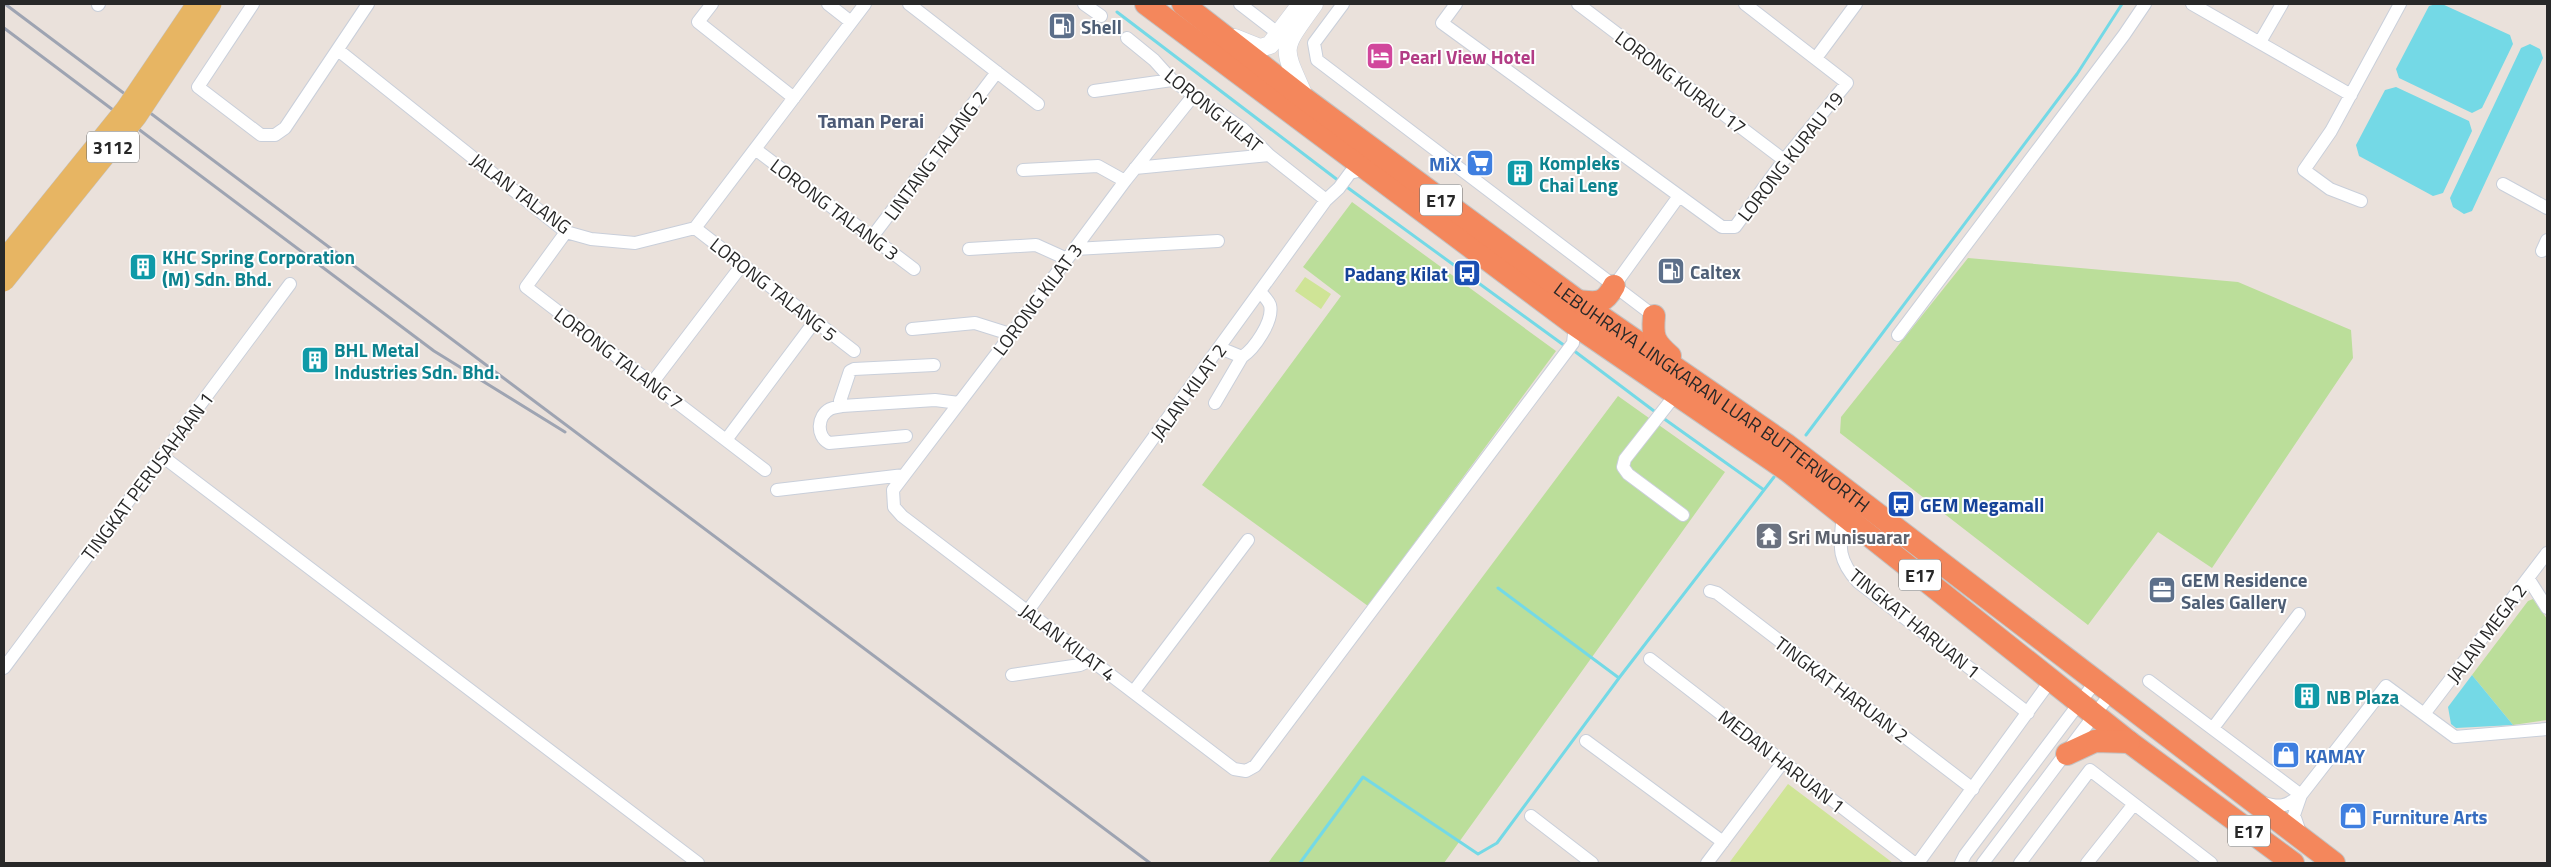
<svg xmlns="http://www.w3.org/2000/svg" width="2551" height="867" font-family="'Titillium Web',sans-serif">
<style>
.green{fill:#bbde9a}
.pitch{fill:#cfe496}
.water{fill:#74d9e6}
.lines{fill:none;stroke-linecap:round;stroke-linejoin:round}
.stream{stroke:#74d9e6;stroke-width:3}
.street-casing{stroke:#c9cfda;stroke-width:14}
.secondary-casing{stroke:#c9cfda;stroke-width:19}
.highway-casing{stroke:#c3c3c3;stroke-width:24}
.street{stroke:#fff;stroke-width:12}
.secondary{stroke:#fff;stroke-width:18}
.highway{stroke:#f4875c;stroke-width:22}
.rail{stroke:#9ea4b2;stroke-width:3}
.primary-bridge-casing{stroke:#c3c3c3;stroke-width:20;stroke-linecap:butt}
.primary-bridge{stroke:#e7b563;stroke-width:19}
.labels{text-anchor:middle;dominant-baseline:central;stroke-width:4;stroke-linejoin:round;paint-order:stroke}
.shield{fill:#fff;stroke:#686868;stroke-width:1}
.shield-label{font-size:18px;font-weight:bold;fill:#282828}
.service-label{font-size:19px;font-weight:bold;fill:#4e5e75;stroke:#fff;text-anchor:start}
.hotel-label{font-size:19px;font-weight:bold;fill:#b23c85;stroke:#fff;text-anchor:start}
.street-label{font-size:19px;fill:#282828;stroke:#fff}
.culture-label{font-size:19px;font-weight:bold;fill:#0d838f;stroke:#fff;text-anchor:start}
.shop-label{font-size:19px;font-weight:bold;fill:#366cbe;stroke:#fff;text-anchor:start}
.transit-label{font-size:19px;font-weight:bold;fill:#164399;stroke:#fff;text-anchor:end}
.worship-label{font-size:19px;font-weight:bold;fill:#5b616d;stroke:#fff;text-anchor:start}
.neighbourhood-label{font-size:20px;font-weight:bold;fill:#4c5a76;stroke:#fff}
</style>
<rect width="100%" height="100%" fill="#eae1db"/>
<!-- green -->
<path class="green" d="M 1352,202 L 1556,351 L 1368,606 L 1202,485 L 1341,296 L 1303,267 Z
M 1968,258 L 2238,282 L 2351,330 L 2353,358 L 2212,568 L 2158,532 L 2088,625 L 1840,433 L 1841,417 Z
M 1618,396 L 1725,472 L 1444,863 L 1268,863 Z
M 2533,599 L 2547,619 L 2547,720 L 2513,725 L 2472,675 L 2528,601 Z"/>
<!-- pitch -->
<path class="pitch" d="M 1305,277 L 1331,294 L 1321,309 L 1295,291 Z
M 1788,784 L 1893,863 L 1729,863 Z"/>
<!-- water -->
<path class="water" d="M 2436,4 L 2442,4 L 2510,35 L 2513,44 L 2482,108 L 2472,113 L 2399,78 L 2396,69 L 2429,6 Z
M 2530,44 L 2540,49 L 2543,58 L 2472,211 L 2464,214 L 2453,207 L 2450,198 L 2521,48 Z
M 2396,87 L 2469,121 L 2472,131 L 2443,193 L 2433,196 L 2359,156 L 2356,145 L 2385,90 Z
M 2472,675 L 2513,725 L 2456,728 L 2451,724 L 2448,707 Z"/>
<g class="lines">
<!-- stream -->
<path class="stream" d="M 1117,12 L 1339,181
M 1344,185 L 1565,346
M 1573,350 L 1658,414
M 1663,418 L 1764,490
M 1806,435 L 2077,74 L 2122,4
M 1498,588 L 1619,678
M 1300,863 L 1363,777 L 1478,854 L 1497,843 L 1619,678 L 1774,477"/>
<!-- street casing -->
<g class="street-casing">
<path id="street" d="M 253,4 L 198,87 L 261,135 L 275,135 L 285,128 L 368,4
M 712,4 L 698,22 L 794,98
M 828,4 L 851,22
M 909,4 L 1038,104
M 1084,4 L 1101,16
M 1240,4 L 1279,34
M 1343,4 L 1314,43 L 1317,60 L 1654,316
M 1456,4 L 1442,23 L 1722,227 L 1735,227 L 1784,160 L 1847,83 L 1745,4
M 1578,4 L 1784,160
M 2192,4 L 2351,95
M 98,5 L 99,4
M 1127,38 L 1154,60 L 1172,80 L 1243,129 L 1269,155 L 1326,200
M 2260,42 L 2282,4
M 338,50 L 566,232 L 591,239 L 635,243 L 695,228 L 865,4
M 1816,58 L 1856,4
M 1094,91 L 1172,80
M 1193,96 L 1125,181 L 998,352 L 893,490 L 894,507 L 902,516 L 1234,769 L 1246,771 L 1255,766 L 1573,343 L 1575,325
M 755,149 L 914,269
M 1135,168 L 1269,155
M 1023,170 L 1098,166 L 1125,181
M 2503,184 L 2547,208
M 2361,201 L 2330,189 L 2304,170 L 2331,131 L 2400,4
M 695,228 L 854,351
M 566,232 L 526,287 L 765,470
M 872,237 L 997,72
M 969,249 L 1036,245 L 1067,259
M 1075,249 L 1218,241
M 2542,251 L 2547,240
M 1614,286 L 1679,196
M 912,329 L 975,323 L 1010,334
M 1898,335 L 2124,35 L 2145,4
M 1220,348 L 1242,357 C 1254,349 1274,321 1270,305 C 1268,300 1264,296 1260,292
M 652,383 L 742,265
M 1676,394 L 1625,459 L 1623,467 L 1628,474 L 1683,515
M 1215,403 L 1242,357
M 842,406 L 840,401 L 850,371 L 854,369 L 934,365
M 906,436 L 829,443 C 816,436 817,416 830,409 C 834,407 839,407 842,406 L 935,400 L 959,403
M 726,440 L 815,321
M 162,456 L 698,863
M 777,490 L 904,475
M 1843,514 C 1840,545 1836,558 1858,582 L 2028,713
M 2528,578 L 2547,608
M 1710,591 L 1717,593 L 1973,789
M 1027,612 L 1326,200 L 1339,188 L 1350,173 L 1366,169
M 1650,659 L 1914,863
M 4,668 L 290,284
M 1012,675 L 1080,665 L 1091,660
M 2149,681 L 2301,795
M 1134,691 L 1248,540
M 2424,714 L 2547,553
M 2213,728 L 2299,614
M 1586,741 L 1723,842
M 2264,803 C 2281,808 2286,806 2300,796
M 1531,816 L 1592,863
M 2301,835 L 2294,815 L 2301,795 L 2386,686 L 2455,737 L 2547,729
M 1707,863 L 1783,762
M 1918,863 L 2051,680
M 1961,863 L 1965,855 L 2096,681
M 1983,863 L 2111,693
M 2020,863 L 2090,770 L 2211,863
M 2087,863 L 2134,804"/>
</g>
<!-- secondary casing -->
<g class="secondary-casing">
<path id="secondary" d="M 1235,38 L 1260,48 L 1270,45 L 1301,4
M 1305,98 C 1281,44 1280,52 1314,4"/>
</g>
<!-- highway casing -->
<g class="highway-casing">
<g id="highway">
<path d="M 1146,4 L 1575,325 L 1788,471 L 2129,742 L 2293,863"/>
<path id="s1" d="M 1183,4 L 1305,99 L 1578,301 L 1787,445 L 2334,863"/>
<path d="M 1578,301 C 1597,303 1604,305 1614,286"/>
<path d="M 1654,316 C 1652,337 1654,342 1670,356"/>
<path d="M 2067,754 L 2095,741 L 2129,742"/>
</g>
</g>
<!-- street -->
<use href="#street" class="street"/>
<!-- secondary -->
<use href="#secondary" class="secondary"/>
<!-- highway -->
<use href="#highway" class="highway"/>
<!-- rail -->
<path class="rail" d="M 5,4 L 1150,863
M 4,28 L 434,351 L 565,432"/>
<!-- primary-bridge casing -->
<g class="primary-bridge-casing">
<path id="primary-bridge" d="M 4,259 L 125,109 L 196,4
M 4,282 L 137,117 L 212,4"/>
</g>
<!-- primary-bridge -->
<use href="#primary-bridge" class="primary-bridge"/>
</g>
<!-- icons -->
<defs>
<g id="fuel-square" transform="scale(1.4375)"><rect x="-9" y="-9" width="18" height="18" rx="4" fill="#5c6f8a" stroke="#fff"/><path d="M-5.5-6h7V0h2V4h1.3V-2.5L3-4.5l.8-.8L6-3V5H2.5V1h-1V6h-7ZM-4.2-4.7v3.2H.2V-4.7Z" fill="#fff"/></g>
<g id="hotel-square" transform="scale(1.4375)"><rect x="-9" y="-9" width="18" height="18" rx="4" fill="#d1479c" stroke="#fff"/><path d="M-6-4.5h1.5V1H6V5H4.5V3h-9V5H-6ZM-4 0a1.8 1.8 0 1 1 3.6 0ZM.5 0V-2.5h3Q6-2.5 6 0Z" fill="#fff"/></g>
<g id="supermarket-square" transform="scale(1.4375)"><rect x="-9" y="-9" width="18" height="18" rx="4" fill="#3f7fe0" stroke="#fff"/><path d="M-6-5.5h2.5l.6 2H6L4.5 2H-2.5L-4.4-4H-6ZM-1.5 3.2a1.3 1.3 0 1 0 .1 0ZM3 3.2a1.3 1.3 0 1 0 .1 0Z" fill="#fff"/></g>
<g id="building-square" transform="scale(1.4375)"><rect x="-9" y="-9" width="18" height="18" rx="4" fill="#0f9aa8" stroke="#fff"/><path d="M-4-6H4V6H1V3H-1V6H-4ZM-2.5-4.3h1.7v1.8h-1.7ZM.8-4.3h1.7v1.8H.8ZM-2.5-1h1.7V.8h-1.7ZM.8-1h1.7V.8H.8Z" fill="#fff"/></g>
<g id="bus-square" transform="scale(1.4375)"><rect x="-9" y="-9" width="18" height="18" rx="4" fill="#1a4fb4" stroke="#fff"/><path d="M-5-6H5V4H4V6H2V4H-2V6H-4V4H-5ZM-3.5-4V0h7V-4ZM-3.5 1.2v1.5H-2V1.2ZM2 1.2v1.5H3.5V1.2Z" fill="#fff"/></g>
<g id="temple-square" transform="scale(1.4375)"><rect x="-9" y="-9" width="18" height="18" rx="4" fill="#6b7280" stroke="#fff"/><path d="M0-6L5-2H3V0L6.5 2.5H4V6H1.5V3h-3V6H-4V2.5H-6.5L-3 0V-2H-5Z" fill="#fff"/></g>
<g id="office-square" transform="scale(1.4375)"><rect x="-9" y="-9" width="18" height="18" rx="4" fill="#5c6f8a" stroke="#fff"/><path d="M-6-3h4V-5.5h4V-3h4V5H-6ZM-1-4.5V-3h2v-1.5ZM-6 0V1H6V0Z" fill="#fff"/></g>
<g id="shop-square" transform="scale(1.4375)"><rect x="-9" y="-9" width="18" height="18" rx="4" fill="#3f7fe0" stroke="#fff"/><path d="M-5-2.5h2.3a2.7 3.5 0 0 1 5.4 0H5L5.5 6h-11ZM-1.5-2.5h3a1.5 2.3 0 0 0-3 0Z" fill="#fff"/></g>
</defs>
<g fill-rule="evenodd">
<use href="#fuel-square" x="1062" y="26"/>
<use href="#hotel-square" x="1380" y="56"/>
<use href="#supermarket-square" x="1480" y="163"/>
<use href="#building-square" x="1520" y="173"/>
<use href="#building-square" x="143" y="267"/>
<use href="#fuel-square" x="1671" y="271"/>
<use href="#bus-square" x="1467" y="273"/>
<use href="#building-square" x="315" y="360"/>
<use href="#bus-square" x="1901" y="504"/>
<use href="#temple-square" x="1769" y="536"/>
<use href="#office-square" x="2162" y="590"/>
<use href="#building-square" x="2307" y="696"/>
<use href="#shop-square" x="2286" y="755"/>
<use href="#shop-square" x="2353" y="816"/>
</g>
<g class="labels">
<!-- shield labels -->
<g class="shield">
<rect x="87" y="131.5" width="52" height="31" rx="4"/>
<rect x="1420" y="184.5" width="42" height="31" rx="4"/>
<rect x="1899" y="559.5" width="42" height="31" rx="4"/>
<rect x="2228" y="815.5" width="42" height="31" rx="4"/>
</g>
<g class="shield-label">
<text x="113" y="147">3112</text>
<text x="1441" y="200">E17</text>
<text x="1920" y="575">E17</text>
<text x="2249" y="831">E17</text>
</g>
<!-- service labels -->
<g class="service-label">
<text x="1081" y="26">Shell</text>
<text x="1690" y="271">Caltex</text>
<text x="2181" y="579">GEM Residence<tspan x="2181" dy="22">Sales Gallery</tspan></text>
</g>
<!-- hotel labels -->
<g class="hotel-label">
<text x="1399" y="56">Pearl View Hotel</text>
</g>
<!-- street labels -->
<g class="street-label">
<text transform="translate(1681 82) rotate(37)">LORONG KURAU 17</text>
<text transform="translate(1214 110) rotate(39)">LORONG KILAT</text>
<text transform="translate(935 155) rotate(-53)">LINTANG TALANG 2</text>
<text transform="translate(1790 156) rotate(-52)">LORONG KURAU 19</text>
<text transform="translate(521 193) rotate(37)">JALAN TALANG</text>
<text transform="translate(835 209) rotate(37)">LORONG TALANG 3</text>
<text transform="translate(774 289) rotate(38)">LORONG TALANG 5</text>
<text transform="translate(1037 299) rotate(-53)">LORONG KILAT 3</text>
<text transform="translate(619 358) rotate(37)">LORONG TALANG 7</text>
<text transform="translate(1188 392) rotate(-54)">JALAN KILAT 2</text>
<text stroke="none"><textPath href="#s1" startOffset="659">LEBUHRAYA LINGKARAN LUAR BUTTERWORTH</textPath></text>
<text transform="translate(147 476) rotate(-53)">TINGKAT PERUSAHAAN 1</text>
<text transform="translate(1915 623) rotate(39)">TINGKAT HARUAN 1</text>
<text transform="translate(2486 633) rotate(-53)">JALAN MEGA 2</text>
<text transform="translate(1068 642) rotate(37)">JALAN KILAT 4</text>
<text transform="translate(1842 689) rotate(37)">TINGKAT HARUAN 2</text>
<text transform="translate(1782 761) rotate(38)">MEDAN HARUAN 1</text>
</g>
<!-- culture labels -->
<g class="culture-label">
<text x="1539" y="162">Kompleks<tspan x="1539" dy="22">Chai Leng</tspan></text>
<text x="162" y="256">KHC Spring Corporation<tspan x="162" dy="22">(M) Sdn. Bhd.</tspan></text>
<text x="334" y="349">BHL Metal<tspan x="334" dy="22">Industries Sdn. Bhd.</tspan></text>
<text x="2326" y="696">NB Plaza</text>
</g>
<!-- shop labels -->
<g class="shop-label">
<text x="1461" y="163" text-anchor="end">MiX</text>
<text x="2305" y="755">KAMAY</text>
<text x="2372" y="816">Furniture Arts</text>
</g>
<!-- transit labels -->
<g class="transit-label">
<text x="1448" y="273">Padang Kilat</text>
<text x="1920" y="504" text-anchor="start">GEM Megamall</text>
</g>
<!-- worship labels -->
<g class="worship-label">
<text x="1788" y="536">Sri Munisuarar</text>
</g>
<!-- neighbourhood labels -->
<g class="neighbourhood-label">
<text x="871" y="120">Taman Perai</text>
</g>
</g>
<!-- border -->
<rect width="2551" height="867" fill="none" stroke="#282828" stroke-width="10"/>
</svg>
